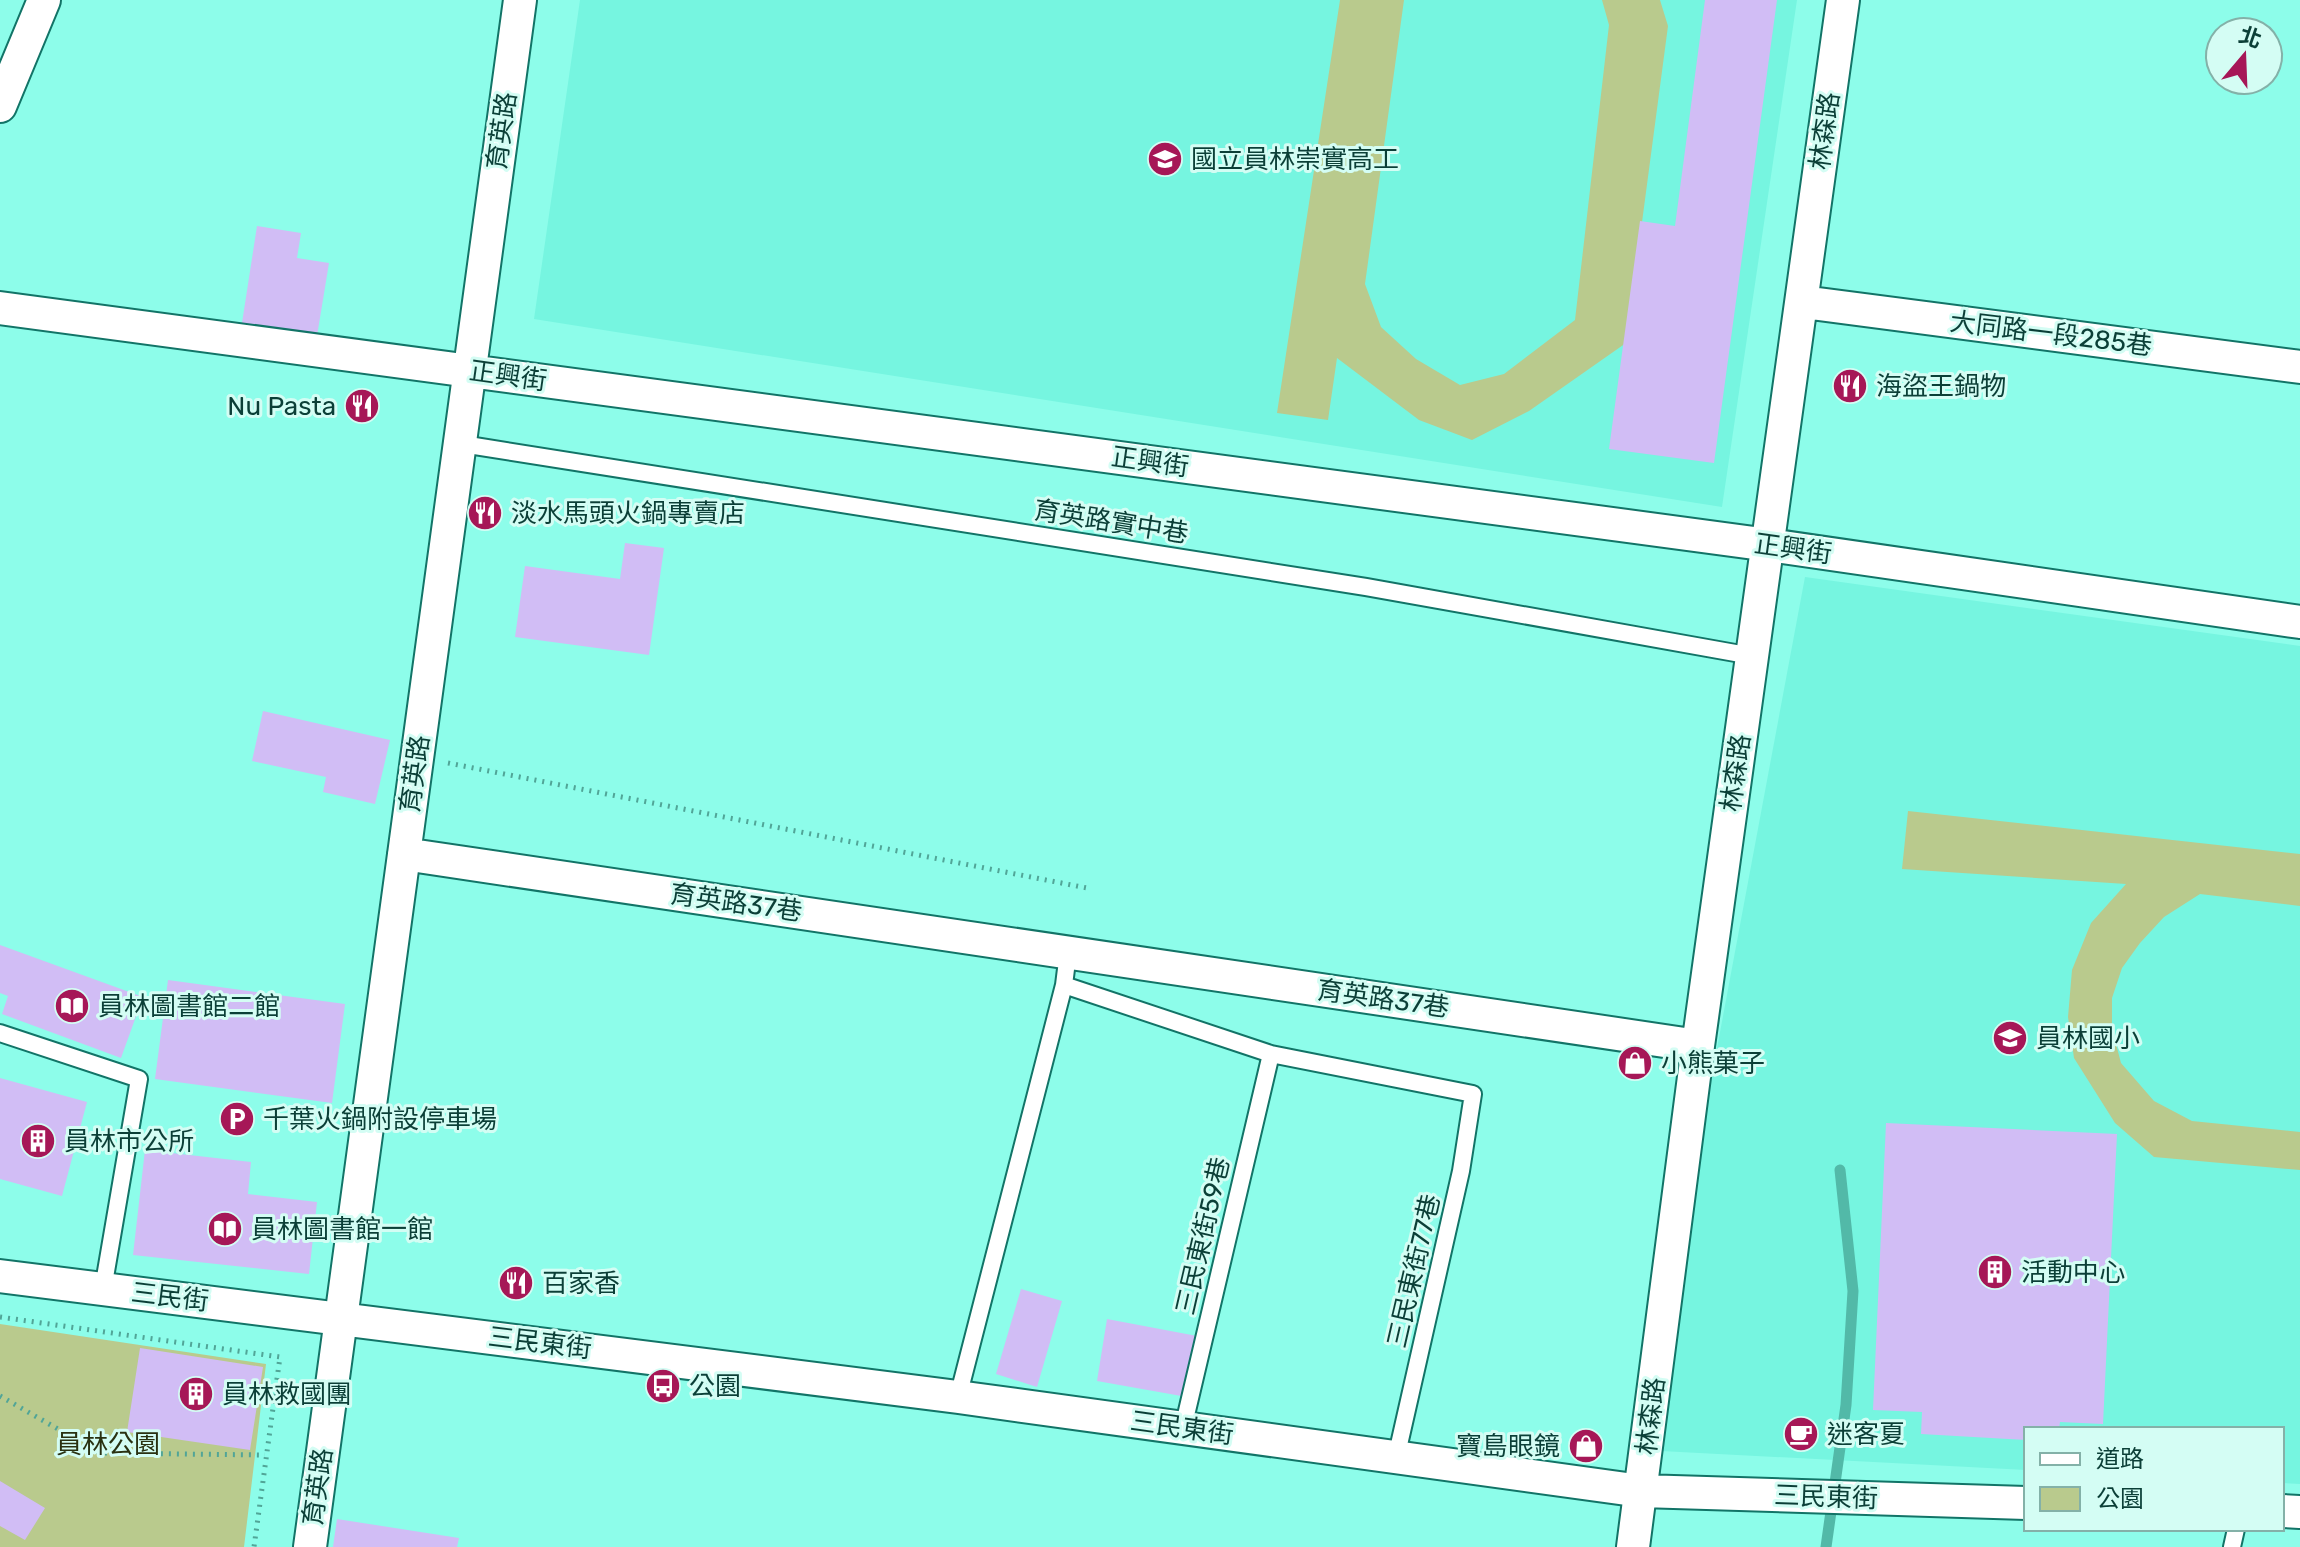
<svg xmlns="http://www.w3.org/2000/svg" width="2300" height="1547" font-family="Rubik,'Noto Sans TC',sans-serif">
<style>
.built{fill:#76f5e0}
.green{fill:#b9ca8d}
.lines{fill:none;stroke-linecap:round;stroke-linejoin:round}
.stream{stroke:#52b9a8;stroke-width:11}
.building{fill:#d1bdf5}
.service-casing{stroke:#127467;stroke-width:20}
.minor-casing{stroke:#127467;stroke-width:36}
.path{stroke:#51a597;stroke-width:5;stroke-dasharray:2 6;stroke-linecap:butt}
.service{stroke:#fff;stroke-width:16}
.minor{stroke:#fff;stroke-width:32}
.labels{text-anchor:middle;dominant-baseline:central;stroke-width:6;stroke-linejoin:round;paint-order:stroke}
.street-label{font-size:26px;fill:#0b3f37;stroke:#d4fdf4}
.poi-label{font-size:26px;fill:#0b3f37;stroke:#d4fdf4;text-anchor:start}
.park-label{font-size:26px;fill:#293111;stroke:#d4fdf4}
</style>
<rect width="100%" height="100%" fill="#8dfdea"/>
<!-- built -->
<path class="built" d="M 580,0 L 1797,0 L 1722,507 L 534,319 Z
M 1805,577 L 2300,646 L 2300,1484 L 2282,1483 L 2282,1429 L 2026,1429 L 2026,1470 L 1642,1450 Z"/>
<!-- green -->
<path class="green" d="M 1340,0 L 1404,0 L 1365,284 L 1381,327 L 1416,359 L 1460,385 L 1504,374 L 1575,320 L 1609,25 L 1602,0 L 1660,0 L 1668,26 L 1626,343 L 1529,411 L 1472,440 L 1419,420 L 1337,358 L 1328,420 L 1277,413 Z
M 1908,811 L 2300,854 L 2300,906 L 2200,894 L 2164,917 L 2140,943 L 2122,968 L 2112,998 L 2112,1029 L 2121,1063 L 2154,1101 L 2192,1121 L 2300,1132 L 2300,1170 L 2154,1157 L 2115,1123 L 2074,1058 L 2068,1017 L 2072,970 L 2091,923 L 2126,884 L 1902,869 Z
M 0,1324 L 266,1364 L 244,1547 L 0,1547 Z"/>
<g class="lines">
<!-- stream -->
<path class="stream" d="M 1826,1547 L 1846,1405 L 1853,1291 L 1840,1170"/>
</g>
<!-- building -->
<path class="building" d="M 1705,0 L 1777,0 L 1714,463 L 1609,449 L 1640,221 L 1675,226 Z
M 257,226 L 301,233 L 297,258 L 329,263 L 317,336 L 242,323 Z
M 625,543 L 664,548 L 649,655 L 515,637 L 525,566 L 620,579 Z
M 263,711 L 390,740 L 375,804 L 323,792 L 326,777 L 252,761 Z
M 0,945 L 143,997 L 121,1058 L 2,1014 L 8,996 L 0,993 Z
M 168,980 L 345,1004 L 332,1103 L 155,1079 Z
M 0,1078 L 87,1102 L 62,1196 L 0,1179 Z
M 1886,1123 L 2117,1134 L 2103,1424 L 2060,1422 L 2059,1429 L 2026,1429 L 2026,1440 L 1921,1434 L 1922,1412 L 1873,1410 Z
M 145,1150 L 251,1162 L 248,1194 L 317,1202 L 309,1274 L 133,1255 Z
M 1021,1289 L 1062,1301 L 1037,1387 L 996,1374 Z
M 1107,1319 L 1197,1336 L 1187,1397 L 1097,1381 Z
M 140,1348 L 263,1367 L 250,1450 L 127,1432 Z
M 0,1481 L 45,1508 L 25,1540 L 0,1526 Z
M 337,1519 L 459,1538 L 457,1547 L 333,1547 Z"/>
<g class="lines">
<!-- service casing -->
<g class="service-casing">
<path id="service" d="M 462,444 L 1366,587 L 1752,656
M 1064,985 L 1271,1054 L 1473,1094 L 1461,1171 L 1396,1458
M 0,1033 L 139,1079 L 103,1289
M 958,1397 L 1064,985 L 1068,953
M 1183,1428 L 1271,1054
M 2232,1547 L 2236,1529"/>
</g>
<!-- minor casing -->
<g class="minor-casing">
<path id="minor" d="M 0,106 L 44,0
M 1803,302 L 2300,367
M 0,308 L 1769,545 L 2300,622
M 404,854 L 1698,1046
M 0,1276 L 958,1397 L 1641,1491 L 2026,1503
M 2282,1511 L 2300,1512
M 310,1547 L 520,0
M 1633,1547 L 1698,1046 L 1843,0"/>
</g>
<!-- path -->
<path class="path" d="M 448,763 L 1087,888
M 0,1317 L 280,1357 L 254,1547
M 0,1396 L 100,1453 L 265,1455"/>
<!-- service -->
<use href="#service" class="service"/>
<!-- minor -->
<use href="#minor" class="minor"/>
</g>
<!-- icons -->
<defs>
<g id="school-disc" transform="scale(1.8)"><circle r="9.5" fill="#a61757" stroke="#d4fdf4"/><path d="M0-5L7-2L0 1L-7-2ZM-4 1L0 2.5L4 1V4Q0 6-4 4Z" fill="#fff"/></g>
<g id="restaurant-disc" transform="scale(1.8)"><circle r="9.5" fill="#a61757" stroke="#d4fdf4"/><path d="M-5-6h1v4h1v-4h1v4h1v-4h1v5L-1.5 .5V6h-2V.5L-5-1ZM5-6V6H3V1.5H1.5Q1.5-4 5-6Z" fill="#fff"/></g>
<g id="library-disc" transform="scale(1.8)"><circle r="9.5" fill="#a61757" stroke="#d4fdf4"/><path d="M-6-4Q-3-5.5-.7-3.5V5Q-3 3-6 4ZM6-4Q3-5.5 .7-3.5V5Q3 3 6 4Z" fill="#fff"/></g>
<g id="shop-disc" transform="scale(1.8)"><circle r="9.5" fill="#a61757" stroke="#d4fdf4"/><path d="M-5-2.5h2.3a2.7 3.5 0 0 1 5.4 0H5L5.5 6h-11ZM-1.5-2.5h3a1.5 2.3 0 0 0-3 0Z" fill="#fff"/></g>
<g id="parking-disc" transform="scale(1.8)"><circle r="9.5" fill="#a61757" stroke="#d4fdf4"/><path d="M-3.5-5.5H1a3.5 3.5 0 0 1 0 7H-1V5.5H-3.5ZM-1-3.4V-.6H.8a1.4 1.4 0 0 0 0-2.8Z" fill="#fff"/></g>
<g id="building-disc" transform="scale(1.8)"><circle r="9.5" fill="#a61757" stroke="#d4fdf4"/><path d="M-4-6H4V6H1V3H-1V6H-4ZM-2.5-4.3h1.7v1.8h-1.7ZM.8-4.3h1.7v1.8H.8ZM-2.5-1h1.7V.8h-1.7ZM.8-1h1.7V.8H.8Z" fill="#fff"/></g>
<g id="bus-disc" transform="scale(1.8)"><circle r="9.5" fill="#a61757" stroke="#d4fdf4"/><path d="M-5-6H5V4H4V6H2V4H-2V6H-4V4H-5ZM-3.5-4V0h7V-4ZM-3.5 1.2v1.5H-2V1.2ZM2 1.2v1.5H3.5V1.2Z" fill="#fff"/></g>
<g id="cafe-disc" transform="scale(1.8)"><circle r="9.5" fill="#a61757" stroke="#d4fdf4"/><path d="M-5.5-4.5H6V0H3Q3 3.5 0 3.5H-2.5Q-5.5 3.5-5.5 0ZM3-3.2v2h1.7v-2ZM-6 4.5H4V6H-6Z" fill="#fff"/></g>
</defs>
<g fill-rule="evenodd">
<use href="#school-disc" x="1165" y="159"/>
<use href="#restaurant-disc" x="1850" y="386"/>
<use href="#restaurant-disc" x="362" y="406"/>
<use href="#restaurant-disc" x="485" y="513"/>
<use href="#library-disc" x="72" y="1006"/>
<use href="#school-disc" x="2010" y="1038"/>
<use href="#shop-disc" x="1635" y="1063"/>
<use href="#parking-disc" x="237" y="1119"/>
<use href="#building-disc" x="38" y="1141"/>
<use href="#library-disc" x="225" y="1229"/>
<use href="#building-disc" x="1995" y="1272"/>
<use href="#restaurant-disc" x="516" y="1283"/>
<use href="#bus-disc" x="663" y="1386"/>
<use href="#building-disc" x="196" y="1394"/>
<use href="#cafe-disc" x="1801" y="1434"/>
<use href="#shop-disc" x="1586" y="1446"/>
</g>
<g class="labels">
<!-- street labels -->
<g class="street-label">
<text transform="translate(502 131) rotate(-82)">育英路</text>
<text transform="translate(1825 131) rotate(-82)">林森路</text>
<text transform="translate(2051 334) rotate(7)">大同路一段285巷</text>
<text transform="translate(508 376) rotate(8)">正興街</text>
<text transform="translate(1150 462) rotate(8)">正興街</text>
<text transform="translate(1111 522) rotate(9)">育英路實中巷</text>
<text transform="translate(1793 549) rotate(8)">正興街</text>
<text transform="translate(1736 773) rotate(-82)">林森路</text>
<text transform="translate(415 774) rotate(-82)">育英路</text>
<text transform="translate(736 903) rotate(8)">育英路37巷</text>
<text transform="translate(1383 999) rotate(8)">育英路37巷</text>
<text transform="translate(1203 1236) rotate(-77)">三民東街59巷</text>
<text transform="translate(1414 1271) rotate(-77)">三民東街77巷</text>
<text transform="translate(170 1297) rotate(7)">三民街</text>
<text transform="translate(540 1343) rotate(7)">三民東街</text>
<text transform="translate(1651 1416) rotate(-83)">林森路</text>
<text transform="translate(1182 1428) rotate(8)">三民東街</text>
<text transform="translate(318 1487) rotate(-82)">育英路</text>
<text transform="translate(1826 1497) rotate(2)">三民東街</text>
</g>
<!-- poi labels -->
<g class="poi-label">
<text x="1191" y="159">國立員林崇實高工</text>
<text x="1876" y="386">海盜王鍋物</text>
<text x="336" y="406" text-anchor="end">Nu Pasta</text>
<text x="511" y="513">淡水馬頭火鍋專賣店</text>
<text x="98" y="1006">員林圖書館二館</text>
<text x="2036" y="1038">員林國小</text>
<text x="1661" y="1063">小熊菓子</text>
<text x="263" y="1119">千葉火鍋附設停車場</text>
<text x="64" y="1141">員林市公所</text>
<text x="251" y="1229">員林圖書館一館</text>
<text x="2021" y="1272">活動中心</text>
<text x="542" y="1283">百家香</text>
<text x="689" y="1386">公園</text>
<text x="222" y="1394">員林救國團</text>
<text x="1827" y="1434">迷客夏</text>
<text x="1560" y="1446" text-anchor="end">寶島眼鏡</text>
</g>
<!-- park labels -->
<g class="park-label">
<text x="108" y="1444">員林公園</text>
</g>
</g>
<!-- legend -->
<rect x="2024" y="1427" width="260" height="104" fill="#d4fdf4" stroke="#84b1a8" stroke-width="2"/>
<rect x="2040" y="1453" width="40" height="12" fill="#ffffff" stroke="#84b1a8" stroke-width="2"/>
<text x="2096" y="1467" font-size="24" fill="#0b3f37">道路</text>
<rect x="2040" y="1487" width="40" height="24" fill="#b9ca8d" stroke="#84b1a8" stroke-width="2"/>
<text x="2096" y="1507" font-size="24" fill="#0b3f37">公園</text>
<!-- north arrow -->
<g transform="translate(2244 56) rotate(19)"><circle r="38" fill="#d4fdf4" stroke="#84b1a8" stroke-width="2"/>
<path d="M0-6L14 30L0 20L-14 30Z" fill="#a61757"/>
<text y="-12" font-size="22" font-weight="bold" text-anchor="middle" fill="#0b3f37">北</text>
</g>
</svg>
